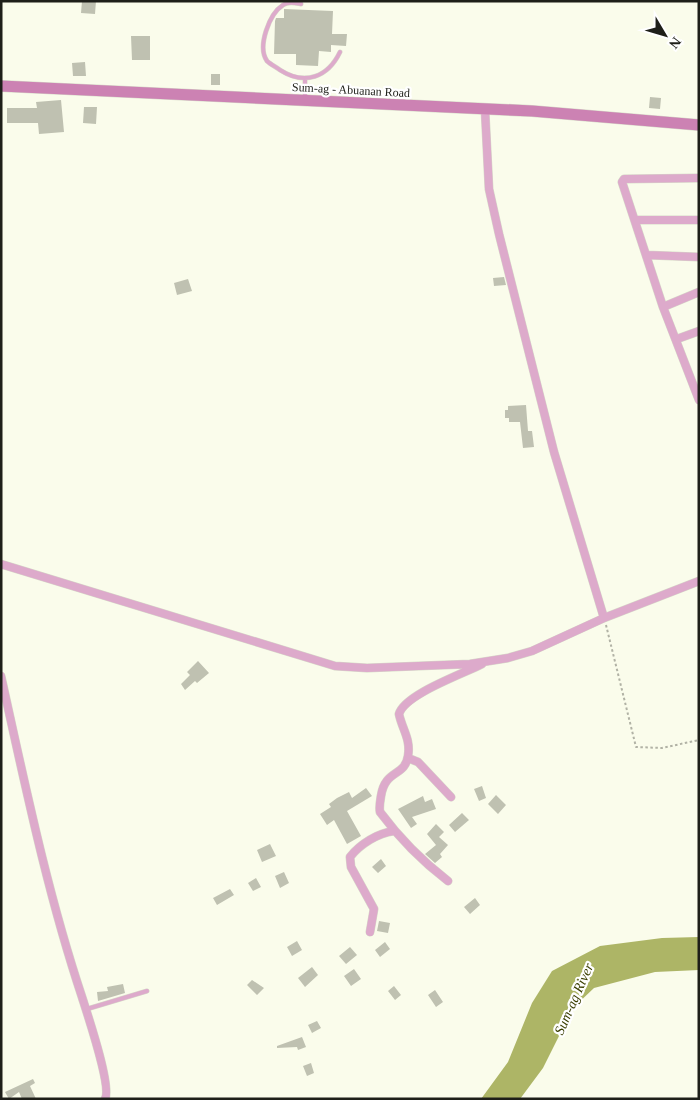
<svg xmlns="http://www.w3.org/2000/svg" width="700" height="1100" font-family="Georgia,serif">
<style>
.water{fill:#adb566}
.building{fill:#bfc1b1}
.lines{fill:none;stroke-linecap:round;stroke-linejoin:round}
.lane-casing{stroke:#d7d9c9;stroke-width:5}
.street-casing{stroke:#d7d9c9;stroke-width:9}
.secondary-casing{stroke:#d7d9c9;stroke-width:12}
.path{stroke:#b1b2a5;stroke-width:2;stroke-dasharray:2.5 2.5;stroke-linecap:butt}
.lane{stroke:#ddaacb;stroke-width:4}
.street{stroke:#ddaacb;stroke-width:8}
.secondary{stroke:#cc82b3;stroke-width:11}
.labels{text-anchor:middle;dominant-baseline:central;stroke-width:4.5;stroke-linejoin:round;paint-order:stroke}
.street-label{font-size:12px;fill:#1e1f19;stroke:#fff}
.water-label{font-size:14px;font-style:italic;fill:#3a3e00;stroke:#fff}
</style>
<rect width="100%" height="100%" fill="#fafceb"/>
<!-- water -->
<path class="water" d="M 699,937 L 699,970 L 655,972 L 594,988 L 573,1008 L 543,1068 L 520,1099 L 481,1099 L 508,1062 L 532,1003 L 552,971 L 600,946 L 662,938 Z"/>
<!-- building -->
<path class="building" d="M 82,1 L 96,1 L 95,14 L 81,13 Z
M 284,9 L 333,11 L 332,34 L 347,34 L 346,46 L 331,45 L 331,52 L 319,51 L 318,66 L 296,65 L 296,54 L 274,54 L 275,21 L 276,18 L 284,18 Z
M 131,36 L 150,36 L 150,60 L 132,60 Z
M 85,62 L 86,76 L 73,76 L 72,63 Z
M 211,74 L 220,74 L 220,85 L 211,85 Z
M 650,97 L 661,98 L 660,109 L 649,108 Z
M 61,100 L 64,132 L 39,134 L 38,123 L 7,123 L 7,108 L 37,108 L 36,102 Z
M 84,107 L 97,107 L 96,124 L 83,123 Z
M 504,277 L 506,285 L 494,286 L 493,278 Z
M 188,279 L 192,291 L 177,295 L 174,283 Z
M 526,405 L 528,431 L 532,431 L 534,447 L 523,448 L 520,422 L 509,422 L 509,418 L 505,418 L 505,410 L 508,410 L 508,406 Z
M 198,661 L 209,673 L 197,683 L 195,681 L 185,690 L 181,684 L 190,675 L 187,672 Z
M 482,786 L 486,798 L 479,801 L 474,789 Z
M 366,788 L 372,796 L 347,811 L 361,836 L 347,844 L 334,820 L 327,825 L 320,814 L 331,807 L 329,804 L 337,798 L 349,792 L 352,798 Z
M 496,795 L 506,805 L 498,814 L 488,804 Z
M 423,796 L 425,802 L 432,799 L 436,809 L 412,817 L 417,824 L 411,828 L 398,809 Z
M 462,813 L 469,820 L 455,832 L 449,825 Z
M 436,824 L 444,832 L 439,837 L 448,845 L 440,854 L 442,857 L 435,863 L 425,854 L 436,845 L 427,834 Z
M 270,844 L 276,856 L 262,862 L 257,850 Z
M 381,859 L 386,866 L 378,873 L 372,867 Z
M 284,872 L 289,883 L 280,888 L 275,876 Z
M 256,878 L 261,887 L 253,891 L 248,883 Z
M 230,889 L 234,895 L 217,905 L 213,898 Z
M 475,898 L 480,905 L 470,914 L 464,907 Z
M 379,921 L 390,923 L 388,933 L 377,931 Z
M 297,941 L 302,950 L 292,956 L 287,947 Z
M 385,942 L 390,949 L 380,957 L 375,950 Z
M 350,947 L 357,955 L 346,964 L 339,956 Z
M 312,967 L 318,975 L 305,987 L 298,978 Z
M 354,969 L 361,979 L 351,986 L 344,976 Z
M 252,980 L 264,988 L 257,995 L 247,985 Z
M 123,984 L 125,993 L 98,1001 L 97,992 L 108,991 L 107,987 Z
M 394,986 L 401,995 L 395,1000 L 388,991 Z
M 435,990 L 443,1002 L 436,1007 L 428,995 Z
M 317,1021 L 321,1028 L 312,1033 L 308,1025 Z
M 302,1037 L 306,1047 L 298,1050 L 297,1047 L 277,1048 L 277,1046 Z
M 311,1063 L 314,1073 L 307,1076 L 303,1066 Z
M 33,1079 L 35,1083 L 30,1086 L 36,1099 L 22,1099 L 19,1092 L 9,1099 L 5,1092 Z"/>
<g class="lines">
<!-- lane casing -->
<g class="lane-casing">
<path id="lane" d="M 301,4 C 295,3 288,1 283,5 C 269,14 257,47 267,61 C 270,64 276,67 280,70 C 305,86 328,77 340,52
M 305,99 L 305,78
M 87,1009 L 147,991"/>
</g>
<!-- street casing -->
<g class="street-casing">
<path id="street" d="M 485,110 L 489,189 L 499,234 L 554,452 L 604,618
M 699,178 L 624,179 L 622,182 L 663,307 L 699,400
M 636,220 L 699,220
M 646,255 L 699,257
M 663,307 L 699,292
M 677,339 L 699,331
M 1,564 L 335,666 L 367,668 L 470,664 L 508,658 L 532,651 L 604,618 L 699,581
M 1,676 C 25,784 47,892 82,997 C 87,1013 112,1087 105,1099
M 408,758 L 418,762 L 451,797
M 448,881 C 422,861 400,839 380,812 C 379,807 380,802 381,796 C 385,769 405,777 408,756 C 411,739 402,729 399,714 C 405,694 463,674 482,664
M 370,932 L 374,909 L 351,867 L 350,857 C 360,844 378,833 394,831"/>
</g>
<!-- secondary casing -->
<g class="secondary-casing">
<path id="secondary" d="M 1,86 L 532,111 L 699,125"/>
</g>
<!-- path -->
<path class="path" d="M 606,625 L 636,747 L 662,748 L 699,740"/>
<!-- lane -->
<use href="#lane" class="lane"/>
<!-- street -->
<use href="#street" class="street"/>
<!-- secondary -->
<use href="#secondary" class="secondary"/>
</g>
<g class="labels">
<!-- street labels -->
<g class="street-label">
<text transform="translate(351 90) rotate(3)">Sum-ag - Abuanan Road</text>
</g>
<!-- water labels -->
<g class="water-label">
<text transform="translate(574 999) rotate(-66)">Sum-ag River</text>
</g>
</g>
<!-- border -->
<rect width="700" height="1100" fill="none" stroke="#1e1f19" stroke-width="5"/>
<!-- north arrow -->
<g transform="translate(665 35) rotate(128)" stroke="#ffffff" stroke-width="4" paint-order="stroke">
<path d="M0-4L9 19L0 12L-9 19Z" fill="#1e1f19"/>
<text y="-8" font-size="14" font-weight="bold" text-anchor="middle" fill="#1e1f19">N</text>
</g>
</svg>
